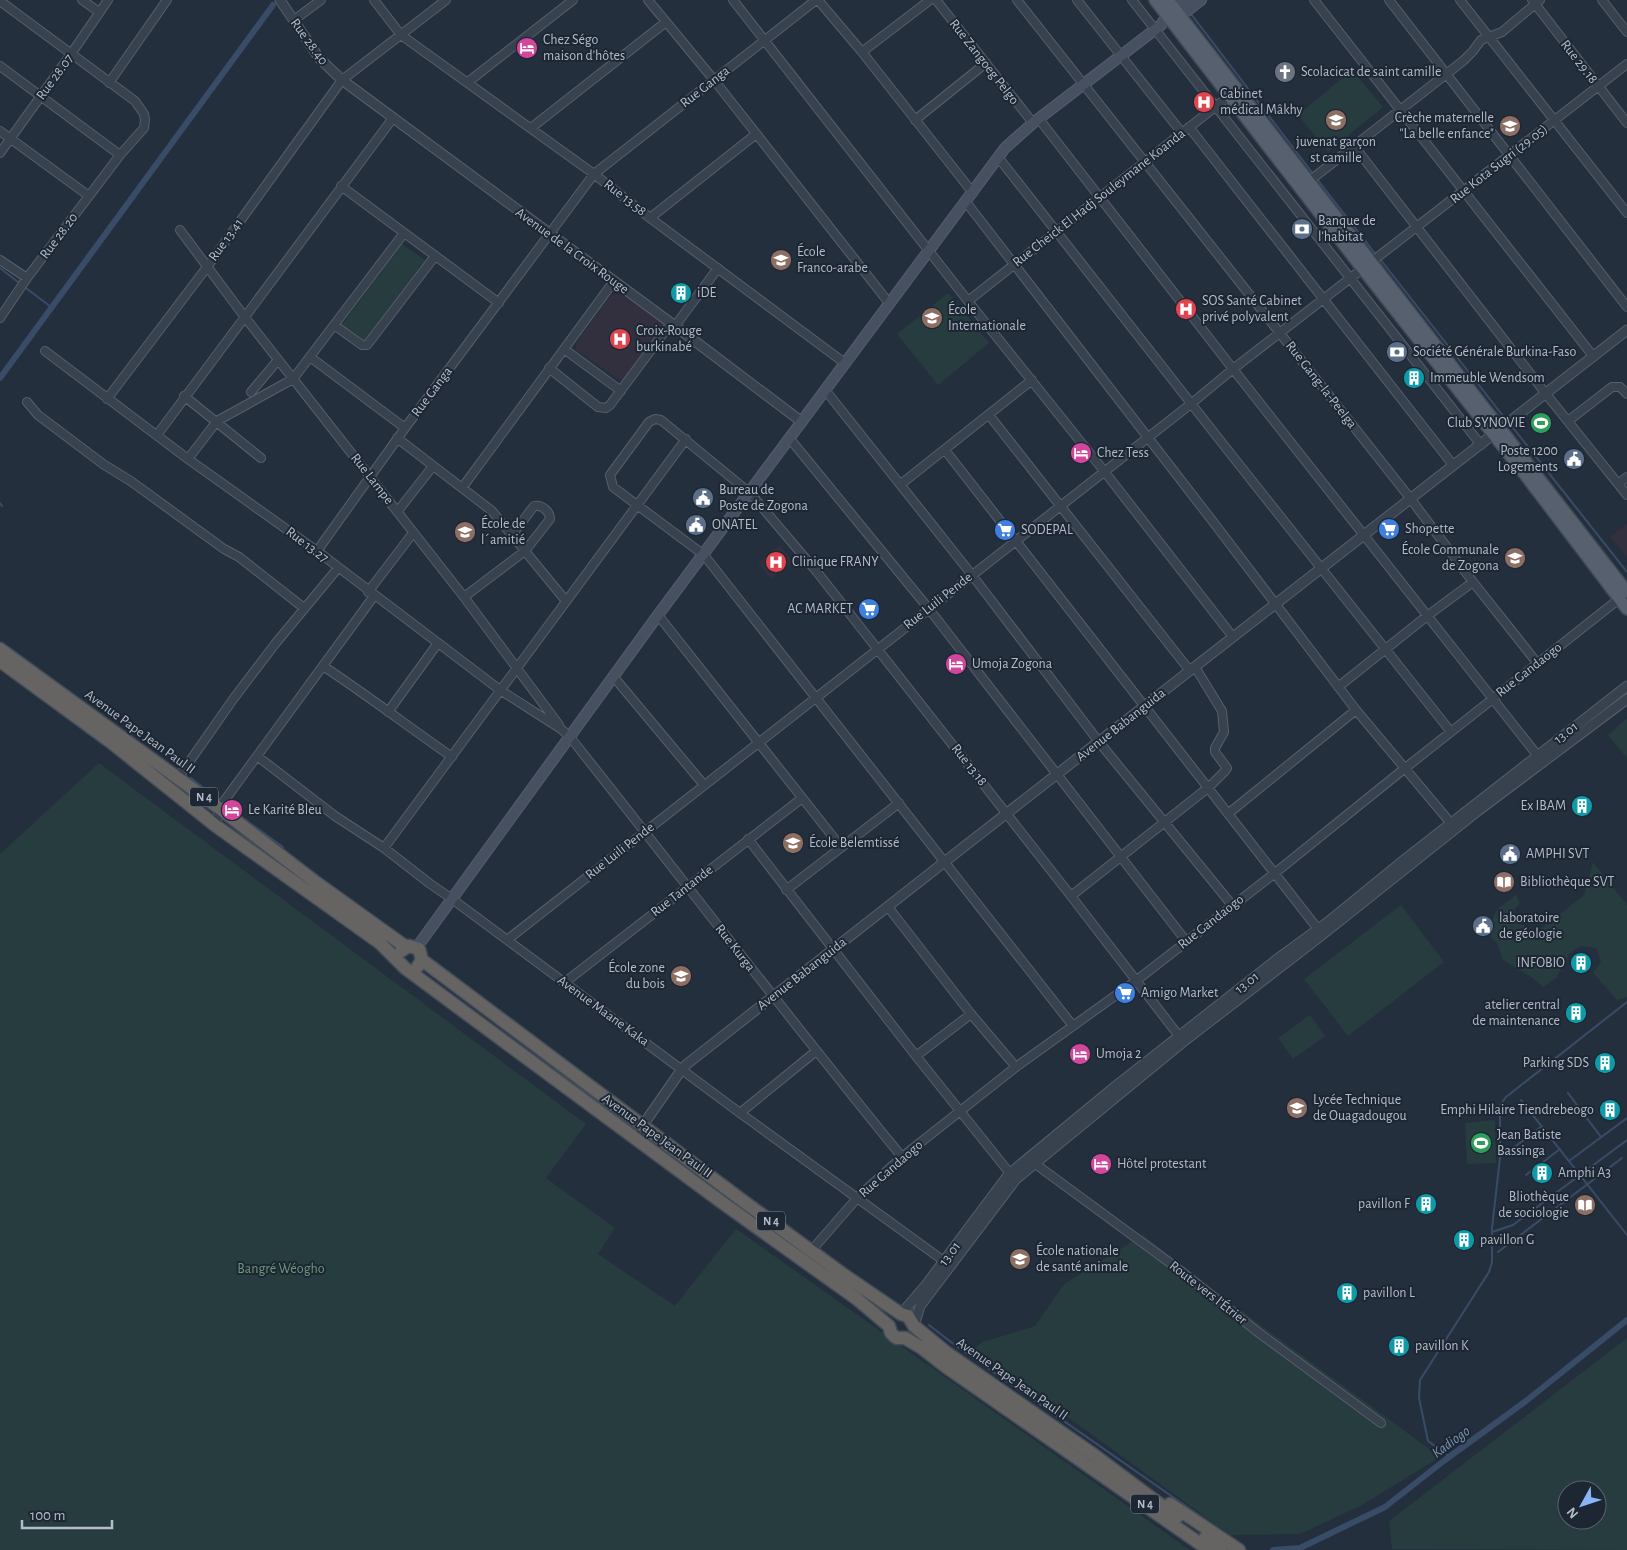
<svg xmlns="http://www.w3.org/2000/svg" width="1627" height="1550" font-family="'Alegreya Sans',sans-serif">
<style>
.medical{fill:#32303f}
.green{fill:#263c3f;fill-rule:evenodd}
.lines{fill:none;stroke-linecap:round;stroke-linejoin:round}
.stream{stroke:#394c67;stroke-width:2}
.canal{stroke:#394c67;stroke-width:6}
.minor-casing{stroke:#565f6c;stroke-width:10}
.tertiary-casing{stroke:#565f6c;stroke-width:11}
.secondary-casing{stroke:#565f6c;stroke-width:12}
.primary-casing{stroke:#414a57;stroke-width:14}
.trunk-casing{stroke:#434c59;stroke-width:15}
.minor{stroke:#38414e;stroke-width:8}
.tertiary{stroke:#38414e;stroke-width:9}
.secondary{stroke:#465061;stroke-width:10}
.primary{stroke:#56606e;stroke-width:11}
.trunk{stroke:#656462;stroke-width:12}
.labels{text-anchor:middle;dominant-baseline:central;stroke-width:4;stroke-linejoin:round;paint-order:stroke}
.shield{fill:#1d2633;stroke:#878f9c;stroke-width:1}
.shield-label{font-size:12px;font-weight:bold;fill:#b4bcc9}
.poi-label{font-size:14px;fill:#b4bcc9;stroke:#1d2633;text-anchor:start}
.street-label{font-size:14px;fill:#b4bcc9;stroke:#1d2633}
.park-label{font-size:14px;fill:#6b9a76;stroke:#1d2633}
.water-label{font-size:15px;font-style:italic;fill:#7c92b1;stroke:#1d2633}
</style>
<rect width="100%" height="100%" fill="#242f3e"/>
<!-- medical -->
<path class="medical" d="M 621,291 L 661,318 L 663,334 L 628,382 L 621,381 L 576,350 L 576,344 L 609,297 Z
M 1627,524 L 1627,557 L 1610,537 Z
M 780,545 L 793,562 L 771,579 L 758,563 Z"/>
<!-- green -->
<path class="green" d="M 1352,70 L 1383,107 L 1328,152 L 1298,115 Z
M 402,244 L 425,260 L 363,342 L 341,326 Z
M 948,293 L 989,343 L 938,385 L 897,334 Z
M 1627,718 L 1627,758 L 1608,735 Z
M 99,763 L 586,1124 L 546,1178 L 615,1228 L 598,1254 L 675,1306 L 736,1229 L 1190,1550 L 0,1550 L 0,854 Z
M 1593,862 L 1627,905 L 1627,997 L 1617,1000 L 1593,973 L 1601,962 L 1596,948 L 1581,946 L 1570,953 L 1556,978 L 1543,987 L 1533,978 L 1503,960 L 1497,943 L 1491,938 C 1491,910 1495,911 1516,895 L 1520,903 L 1514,910 L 1515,918 L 1519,925 L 1524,925 L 1529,932 L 1536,933 L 1584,895 Z
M 1401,905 L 1444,962 L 1348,1036 L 1304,979 Z
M 1310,1015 L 1325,1036 L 1293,1059 L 1278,1038 Z
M 1495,1120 L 1496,1163 L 1467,1164 L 1465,1123 Z
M 1143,1235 L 1232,1304 L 1440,1457 L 1362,1505 L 1300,1534 L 1230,1535 L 974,1349 L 982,1342 L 1035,1326 L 1064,1284 Z
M 1627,1338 L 1627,1550 L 1392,1549 L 1389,1521 ZM 1567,1490 L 1597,1490 L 1597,1520 L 1567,1520 Z"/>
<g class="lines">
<!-- stream -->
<path class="stream" d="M 1191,14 L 1314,175
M 1317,179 L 1377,256
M 1380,259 L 1507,421
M 0,268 L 18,282
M 26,288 L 51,307
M 1510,424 L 1627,572
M 0,503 L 2,506
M 191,778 L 211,794
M 232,810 L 283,847
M 1568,1093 L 1601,1137
M 1521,1100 L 1627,1235
M 1507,1153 L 1542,1126
M 1569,1161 L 1627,1118
M 1526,1175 L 1560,1149
M 1492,1232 L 1513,1225 L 1627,1140
M 1498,1252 L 1622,1158
M 929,1325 L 956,1346 L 1226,1534
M 1450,1457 L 1428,1441 L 1419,1398 L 1420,1380 L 1489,1272 L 1492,1262 L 1492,1228 L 1500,1158 L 1500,1105 L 1506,1097 L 1627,1002"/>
<!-- canal -->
<path class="canal" d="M 0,378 L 273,5
M 1273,1550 L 1300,1548 L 1385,1507 L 1445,1460 L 1526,1401 L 1627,1320"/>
<!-- minor casing -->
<g class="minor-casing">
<path id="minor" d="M 82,0 L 99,12
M 374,0 L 401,35 L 594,174 L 650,218 L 846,364
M 648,0 L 714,80 L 889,303
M 733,0 L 968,301 L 1104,471 L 1233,637
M 818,0 L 862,52 L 973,193
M 936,0 L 1033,123
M 1017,0 L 1410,498 L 1473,582 L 1538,664
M 1077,0 L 1182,133
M 1132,0 L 1481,445
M 1314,0 L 1593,356
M 1389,0 L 1627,307
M 1460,0 L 1627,213
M 1532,0 L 1627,123
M 1602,0 L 1627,32
M 0,1 L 135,101 L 144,114 L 145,120 L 144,128 L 120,155 L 27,278 L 0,318
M 294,20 L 321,0
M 862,52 L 930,0
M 0,66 L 120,155
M 468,82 L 573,0
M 109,83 L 167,0
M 1039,119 L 1233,369 L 1541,760
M 915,120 L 986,63
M 1189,127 C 1277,240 1365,353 1453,465
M 531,128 L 666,22
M 0,131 L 89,196
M 1354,146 L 1546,394 L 1627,495
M 0,153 L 71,54 L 108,0
M 998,157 L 1226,448 L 1451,732
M 1308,182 L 1463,61 L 1473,51 L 1481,40 L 1502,32 L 1540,0
M 341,186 L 499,303
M 966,202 L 1214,523 L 1356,710 L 1454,827
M 650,218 L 755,135
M 180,230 L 244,316 L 464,597 L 559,725
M 0,260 L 27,278
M 968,301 L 1229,96
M 334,325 L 362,345 L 367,345 L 435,256
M 675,326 L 718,268
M 564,349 L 621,391
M 45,351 L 188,459 L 317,551 L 500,690 L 561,729 L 570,737 C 681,877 789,1019 902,1157
M 310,357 L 405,428
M 549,368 L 598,407 L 606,408 L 610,405 L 671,323
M 826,391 L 972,575 L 1099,742 L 1232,905
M 251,392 L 278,360
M 184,396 L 261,458
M 107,399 L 207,267 L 342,80 L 446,0
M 27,402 L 38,415 L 103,464 L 132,482 L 224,549 L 239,557 L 304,608
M 989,415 L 1190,671
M 1568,421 L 1612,387 L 1620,387 L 1627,394
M 157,435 L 393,118
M 397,438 L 492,511 L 566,601
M 790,439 L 929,609 L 1186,941
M 945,450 L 1321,933
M 188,459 L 217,421 L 293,379 L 404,233
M 901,484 L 1032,380
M 1618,484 L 1627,477
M 462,488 L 614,281
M 397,512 L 433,466
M 317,551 L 405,428 L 594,174 L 816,0
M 368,592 L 413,533
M 464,597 L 525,551 L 550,519 C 550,512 542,504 534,506 L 512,535
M 658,615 L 841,847
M 323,666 C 367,695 409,727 452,757
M 613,676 L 704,785
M 1338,687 L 1427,616 L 1473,582
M 388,712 L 438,643
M 257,756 L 335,816 L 384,848 L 429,883 L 452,899 L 740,1113 L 948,1264
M 178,778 L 234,698 L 275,644 L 338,568
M 1229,813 L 1356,710
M 216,826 L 219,808 L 374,596
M 748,839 L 916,1056 L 1012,1176
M 384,848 L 686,439
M 786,890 L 899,803
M 1071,896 L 1209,787 L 1225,771 L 1227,768 L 1215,752 L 1215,748 L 1224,732 L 1222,711 L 1195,667
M 888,907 L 971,1014 L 1016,1067
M 507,940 L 1192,403 L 1233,369 L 1627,64
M 564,983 L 801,799
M 1073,1026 L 704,555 L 613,487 L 610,475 L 649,422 L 655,419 L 661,420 L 750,493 L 817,572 L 1071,896 L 1182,1040
M 916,1056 L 971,1014
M 740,1113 L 815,1052
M 1034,1163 L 1181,1271 L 1259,1333 L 1381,1423
M 811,1251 L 858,1197 L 902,1157 L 1016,1067 L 1137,980 L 1275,873 L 1404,769 L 1619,599"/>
</g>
<!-- tertiary casing -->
<g class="tertiary-casing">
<path id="tertiary" d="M 280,0 L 319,58 L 342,80 L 675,326 L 802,422
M 639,1140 L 643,1125 L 682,1069 L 687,1064 L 961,849 L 1627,330
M 901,1314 L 926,1285 L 1009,1174 L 1117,1085 L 1276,960 L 1328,922 L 1404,860 L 1627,686
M 914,1326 L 920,1306 L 1016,1179 L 1183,1042 L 1322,935 L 1479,810 L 1627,699"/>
</g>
<!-- secondary casing -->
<g class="secondary-casing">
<path id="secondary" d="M 1174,21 L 1201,0
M 417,947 L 658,615 L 1005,148 L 1033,123 L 1161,25 L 1167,15 L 1187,0"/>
</g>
<!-- primary casing -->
<g class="primary-casing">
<path id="primary" d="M 1155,0 L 1362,268 L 1523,472 L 1627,609
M 1168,0 L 1627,592"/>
</g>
<!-- trunk casing -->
<g class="trunk-casing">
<path id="trunk" d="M 0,649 L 219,808 L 314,881 L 406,947
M 0,661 L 112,743 L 216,826 L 380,943 L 405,968 L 720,1201 L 857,1299 L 889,1326 L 891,1333 L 894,1336 L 897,1338 L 905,1338 L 922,1348 L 945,1366 L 1209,1550
M 401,951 L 409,946 L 419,949 L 422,960 L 418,966
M 422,960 L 743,1201 L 844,1275 L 901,1314 L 908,1316 L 914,1326 L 947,1353 L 1094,1455 L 1177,1517
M 1170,1504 L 1239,1550
M 1205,1538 L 1221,1550"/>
</g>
<!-- minor -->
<use href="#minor" class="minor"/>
<!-- tertiary -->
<use href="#tertiary" class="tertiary"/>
<!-- secondary -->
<use href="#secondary" class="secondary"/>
<!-- primary -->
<use href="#primary" class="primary"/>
<!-- trunk -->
<use href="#trunk" class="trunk"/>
</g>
<!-- icons -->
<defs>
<g id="hotel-disc" transform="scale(1.125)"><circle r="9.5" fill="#d1479c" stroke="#1d2633"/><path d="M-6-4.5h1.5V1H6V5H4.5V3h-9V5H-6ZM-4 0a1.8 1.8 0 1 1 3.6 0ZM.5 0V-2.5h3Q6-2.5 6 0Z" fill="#fff"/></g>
<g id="church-disc" transform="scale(1.125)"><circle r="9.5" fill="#6b7280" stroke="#1d2633"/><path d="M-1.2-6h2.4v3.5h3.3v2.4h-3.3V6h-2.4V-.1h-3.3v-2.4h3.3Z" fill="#fff"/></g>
<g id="hospital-disc" transform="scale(1.125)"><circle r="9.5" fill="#e0444e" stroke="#1d2633"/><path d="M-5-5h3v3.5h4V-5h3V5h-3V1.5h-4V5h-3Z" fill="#fff"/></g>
<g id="school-disc" transform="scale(1.125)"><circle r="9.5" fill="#8d6e63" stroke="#1d2633"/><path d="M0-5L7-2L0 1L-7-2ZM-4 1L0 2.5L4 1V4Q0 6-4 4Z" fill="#fff"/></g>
<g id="bank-disc" transform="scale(1.125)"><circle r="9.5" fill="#5c6f8a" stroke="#1d2633"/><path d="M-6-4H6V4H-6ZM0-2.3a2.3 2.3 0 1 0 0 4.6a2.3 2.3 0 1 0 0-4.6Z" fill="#fff"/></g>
<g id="building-disc" transform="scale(1.125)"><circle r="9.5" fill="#0f9aa8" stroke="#1d2633"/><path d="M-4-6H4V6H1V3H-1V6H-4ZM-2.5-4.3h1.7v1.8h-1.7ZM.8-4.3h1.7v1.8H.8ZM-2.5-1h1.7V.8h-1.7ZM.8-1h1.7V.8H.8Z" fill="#fff"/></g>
<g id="stadium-disc" transform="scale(1.125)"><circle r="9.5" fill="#2e9e5b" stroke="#1d2633"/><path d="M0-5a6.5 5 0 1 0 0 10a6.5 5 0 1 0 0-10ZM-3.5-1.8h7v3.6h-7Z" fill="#fff"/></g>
<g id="civic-disc" transform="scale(1.125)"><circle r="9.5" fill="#5c6f8a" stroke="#1d2633"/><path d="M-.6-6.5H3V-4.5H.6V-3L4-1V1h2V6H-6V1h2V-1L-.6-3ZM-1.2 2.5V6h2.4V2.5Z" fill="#fff"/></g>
<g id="supermarket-disc" transform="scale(1.125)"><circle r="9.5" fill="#3f7fe0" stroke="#1d2633"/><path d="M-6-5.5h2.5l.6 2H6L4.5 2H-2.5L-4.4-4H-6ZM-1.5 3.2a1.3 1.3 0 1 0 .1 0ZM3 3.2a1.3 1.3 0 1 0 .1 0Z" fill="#fff"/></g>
<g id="library-disc" transform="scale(1.125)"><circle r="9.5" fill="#8d6e63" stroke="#1d2633"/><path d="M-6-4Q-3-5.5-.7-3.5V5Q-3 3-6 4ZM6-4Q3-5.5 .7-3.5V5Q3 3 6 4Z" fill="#fff"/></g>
</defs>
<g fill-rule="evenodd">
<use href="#hotel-disc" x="527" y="48"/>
<use href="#church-disc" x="1285" y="72"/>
<use href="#hospital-disc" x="1204" y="102"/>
<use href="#school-disc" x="1336" y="120"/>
<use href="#school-disc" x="1510" y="126"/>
<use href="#bank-disc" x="1302" y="229"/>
<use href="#school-disc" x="781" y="260"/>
<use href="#building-disc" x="681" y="293"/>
<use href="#hospital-disc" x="1186" y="309"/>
<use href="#school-disc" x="932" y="318"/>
<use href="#hospital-disc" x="620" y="339"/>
<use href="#bank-disc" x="1397" y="352"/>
<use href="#building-disc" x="1414" y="378"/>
<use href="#stadium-disc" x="1541" y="423"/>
<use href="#hotel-disc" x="1081" y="453"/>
<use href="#civic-disc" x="1574" y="459"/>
<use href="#civic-disc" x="703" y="498"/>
<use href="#civic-disc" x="696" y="525"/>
<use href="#supermarket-disc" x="1389" y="529"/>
<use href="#supermarket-disc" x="1005" y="530"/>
<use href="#school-disc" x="465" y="532"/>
<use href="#school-disc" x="1515" y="558"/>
<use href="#hospital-disc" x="776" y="562"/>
<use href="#supermarket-disc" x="869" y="609"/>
<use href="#hotel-disc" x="956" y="664"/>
<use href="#building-disc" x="1582" y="806"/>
<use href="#hotel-disc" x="232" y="810"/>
<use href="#school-disc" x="793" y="843"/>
<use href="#civic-disc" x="1510" y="854"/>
<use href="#library-disc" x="1504" y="882"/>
<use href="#civic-disc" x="1483" y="926"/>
<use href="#building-disc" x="1581" y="963"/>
<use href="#school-disc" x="681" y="976"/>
<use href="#supermarket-disc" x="1125" y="993"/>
<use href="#building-disc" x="1576" y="1013"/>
<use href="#hotel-disc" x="1080" y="1054"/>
<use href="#building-disc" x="1605" y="1063"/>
<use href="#school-disc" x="1297" y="1108"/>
<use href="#building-disc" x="1610" y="1110"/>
<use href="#stadium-disc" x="1481" y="1143"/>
<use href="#hotel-disc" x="1101" y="1164"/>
<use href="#building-disc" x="1542" y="1173"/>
<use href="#building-disc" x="1426" y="1204"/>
<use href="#library-disc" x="1585" y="1205"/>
<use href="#building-disc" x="1464" y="1240"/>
<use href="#school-disc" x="1020" y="1259"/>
<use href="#building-disc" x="1347" y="1293"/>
<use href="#building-disc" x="1399" y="1346"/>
</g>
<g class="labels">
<!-- shield labels -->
<g class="shield">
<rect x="190" y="787.5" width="28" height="19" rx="4"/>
<rect x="757" y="1211.5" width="28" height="19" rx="4"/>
<rect x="1131" y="1494.5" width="28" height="19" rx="4"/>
</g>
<g class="shield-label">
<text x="204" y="797">N 4</text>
<text x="771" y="1221">N 4</text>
<text x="1145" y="1504">N 4</text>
</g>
<!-- poi labels -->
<g class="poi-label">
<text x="543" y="40">Chez Ségo<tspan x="543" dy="16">maison d'hôtes</tspan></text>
<text x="1301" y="72">Scolacicat de saint camille</text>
<text x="1220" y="94">Cabinet<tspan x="1220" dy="16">médical Mâkhy</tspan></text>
<text x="1494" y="118" text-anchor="end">Crèche maternelle<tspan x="1494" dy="16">"La belle enfance"</tspan></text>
<text x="1336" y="142" text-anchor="middle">juvenat garçon<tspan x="1336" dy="16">st camille</tspan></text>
<text x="1318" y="221">Banque de<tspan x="1318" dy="16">l'habitat</tspan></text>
<text x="797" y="252">École<tspan x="797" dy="16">Franco-arabe</tspan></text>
<text x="697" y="293">iDE</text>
<text x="1202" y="301">SOS Santé Cabinet<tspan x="1202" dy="16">privé polyvalent</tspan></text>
<text x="948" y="310">École<tspan x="948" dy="16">Internationale</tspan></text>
<text x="636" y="331">Croix-Rouge<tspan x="636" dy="16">burkinabé</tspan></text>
<text x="1413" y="352">Société Générale Burkina-Faso</text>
<text x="1430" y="378">Immeuble Wendsom</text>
<text x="1525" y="423" text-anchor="end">Club SYNOVIE</text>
<text x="1558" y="451" text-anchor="end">Poste 1200<tspan x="1558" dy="16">Logements</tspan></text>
<text x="1097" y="453">Chez Tess</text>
<text x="719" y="490">Bureau de<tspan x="719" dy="16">Poste de Zogona</tspan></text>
<text x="481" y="524">École de<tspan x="481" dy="16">l´amitié</tspan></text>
<text x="712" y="525">ONATEL</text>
<text x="1405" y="529">Shopette</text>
<text x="1021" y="530">SODEPAL</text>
<text x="1499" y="550" text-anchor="end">École Communale<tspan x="1499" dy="16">de Zogona</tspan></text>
<text x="792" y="562">Clinique FRANY</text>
<text x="853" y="609" text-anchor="end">AC MARKET</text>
<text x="972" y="664">Umoja Zogona</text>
<text x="1566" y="806" text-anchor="end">Ex IBAM</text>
<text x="248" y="810">Le Karité Bleu</text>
<text x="809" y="843">École Belemtissé</text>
<text x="1526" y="854">AMPHI SVT</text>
<text x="1520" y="882">Bibliothèque SVT</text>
<text x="1499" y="918">laboratoire<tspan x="1499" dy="16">de géologie</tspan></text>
<text x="1565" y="963" text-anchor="end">INFOBIO</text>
<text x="665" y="968" text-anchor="end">École zone<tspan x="665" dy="16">du bois</tspan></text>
<text x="1141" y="993">Amigo Market</text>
<text x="1560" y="1005" text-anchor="end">atelier central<tspan x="1560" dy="16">de maintenance</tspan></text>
<text x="1096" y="1054">Umoja 2</text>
<text x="1589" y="1063" text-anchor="end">Parking SDS</text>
<text x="1313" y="1100">Lycée Technique<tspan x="1313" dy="16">de Ouagadougou</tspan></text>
<text x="1594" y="1110" text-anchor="end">Emphi Hilaire Tiendrebeogo</text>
<text x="1497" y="1135">Jean Batiste<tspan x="1497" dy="16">Bassinga</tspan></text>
<text x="1117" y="1164">Hôtel protestant</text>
<text x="1558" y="1173">Amphi A3</text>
<text x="1569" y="1197" text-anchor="end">Bliothèque<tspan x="1569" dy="16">de sociologie</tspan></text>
<text x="1410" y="1204" text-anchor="end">pavillon F</text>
<text x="1480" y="1240">pavillon G</text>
<text x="1036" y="1251">École nationale<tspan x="1036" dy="16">de santé animale</tspan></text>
<text x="1363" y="1293">pavillon L</text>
<text x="1415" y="1346">pavillon K</text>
</g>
<!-- street labels -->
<g class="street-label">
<text transform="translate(309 42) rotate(54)">Rue 28.40</text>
<text transform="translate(984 62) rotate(52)">Rue Zangoeg Pelgo</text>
<text transform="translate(1579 62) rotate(52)">Rue 29.18</text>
<text transform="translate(55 77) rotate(-54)">Rue 28.07</text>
<text transform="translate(705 87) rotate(-38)">Rue Ganga</text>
<text transform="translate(1499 164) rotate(-38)">Rue Kota Sugri (29.05)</text>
<text transform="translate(625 198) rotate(38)">Rue 13.58</text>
<text transform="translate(1099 198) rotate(-38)">Rue Cheick El Hadj Souleymane Koanda</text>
<text transform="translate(59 236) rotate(-53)">Rue 28.20</text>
<text transform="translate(226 240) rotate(-54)">Rue 13.41</text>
<text transform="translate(572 251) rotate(36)">Avenue de la Croix Rouge</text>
<text transform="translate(1321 385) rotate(52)">Rue Gang-la-Peelga</text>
<text transform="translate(432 392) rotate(-53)">Rue Ganga</text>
<text transform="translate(372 479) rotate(52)">Rue Lampe</text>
<text transform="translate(307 545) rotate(37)">Rue 13.27</text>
<text transform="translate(938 601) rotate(-38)">Rue Luili Pende</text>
<text transform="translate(1529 670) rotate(-38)">Rue Gandaogo</text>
<text transform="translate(1121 725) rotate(-38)">Avenue Babanguida</text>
<text transform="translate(140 732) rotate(36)">Avenue Pape Jean Paul II</text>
<text transform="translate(1566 733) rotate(-38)">13.01</text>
<text transform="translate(969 765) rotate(52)">Rue 13.18</text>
<text transform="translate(620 851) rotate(-38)">Rue Luili Pende</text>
<text transform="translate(682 891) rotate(-38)">Rue Tantande</text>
<text transform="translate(1211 922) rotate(-38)">Rue Gandaogo</text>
<text transform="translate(735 948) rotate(52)">Rue Kurga</text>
<text transform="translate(802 974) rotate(-38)">Avenue Babanguida</text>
<text transform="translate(1247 983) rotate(-38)">13.01</text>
<text transform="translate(603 1011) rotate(36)">Avenue Maane Kaka</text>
<text transform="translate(657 1136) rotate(36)">Avenue Pape Jean Paul II</text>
<text transform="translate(891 1169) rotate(-41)">Rue Gandaogo</text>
<text transform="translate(950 1254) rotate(-53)">13.01</text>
<text transform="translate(1208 1293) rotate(38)">Route vers l'Étrier</text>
<text transform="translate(1012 1379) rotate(35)">Avenue Pape Jean Paul II</text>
</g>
<!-- park labels -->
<g class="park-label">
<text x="281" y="1269">Bangré Wéogho</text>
</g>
<!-- water labels -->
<g class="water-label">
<text transform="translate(1451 1442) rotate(-37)">Kadiogo</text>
</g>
</g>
<!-- north arrow -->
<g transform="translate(1582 1505) rotate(230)"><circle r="24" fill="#1d2633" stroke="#59626f"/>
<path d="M0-4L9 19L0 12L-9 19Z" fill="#8ab4f8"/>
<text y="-8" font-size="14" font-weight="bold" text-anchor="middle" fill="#b4bcc9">N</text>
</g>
<!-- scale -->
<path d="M22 1520v8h90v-8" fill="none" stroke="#b4bcc9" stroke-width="2.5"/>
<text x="30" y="1520" font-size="15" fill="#b4bcc9" stroke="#1d2633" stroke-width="4" paint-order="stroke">100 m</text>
</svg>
